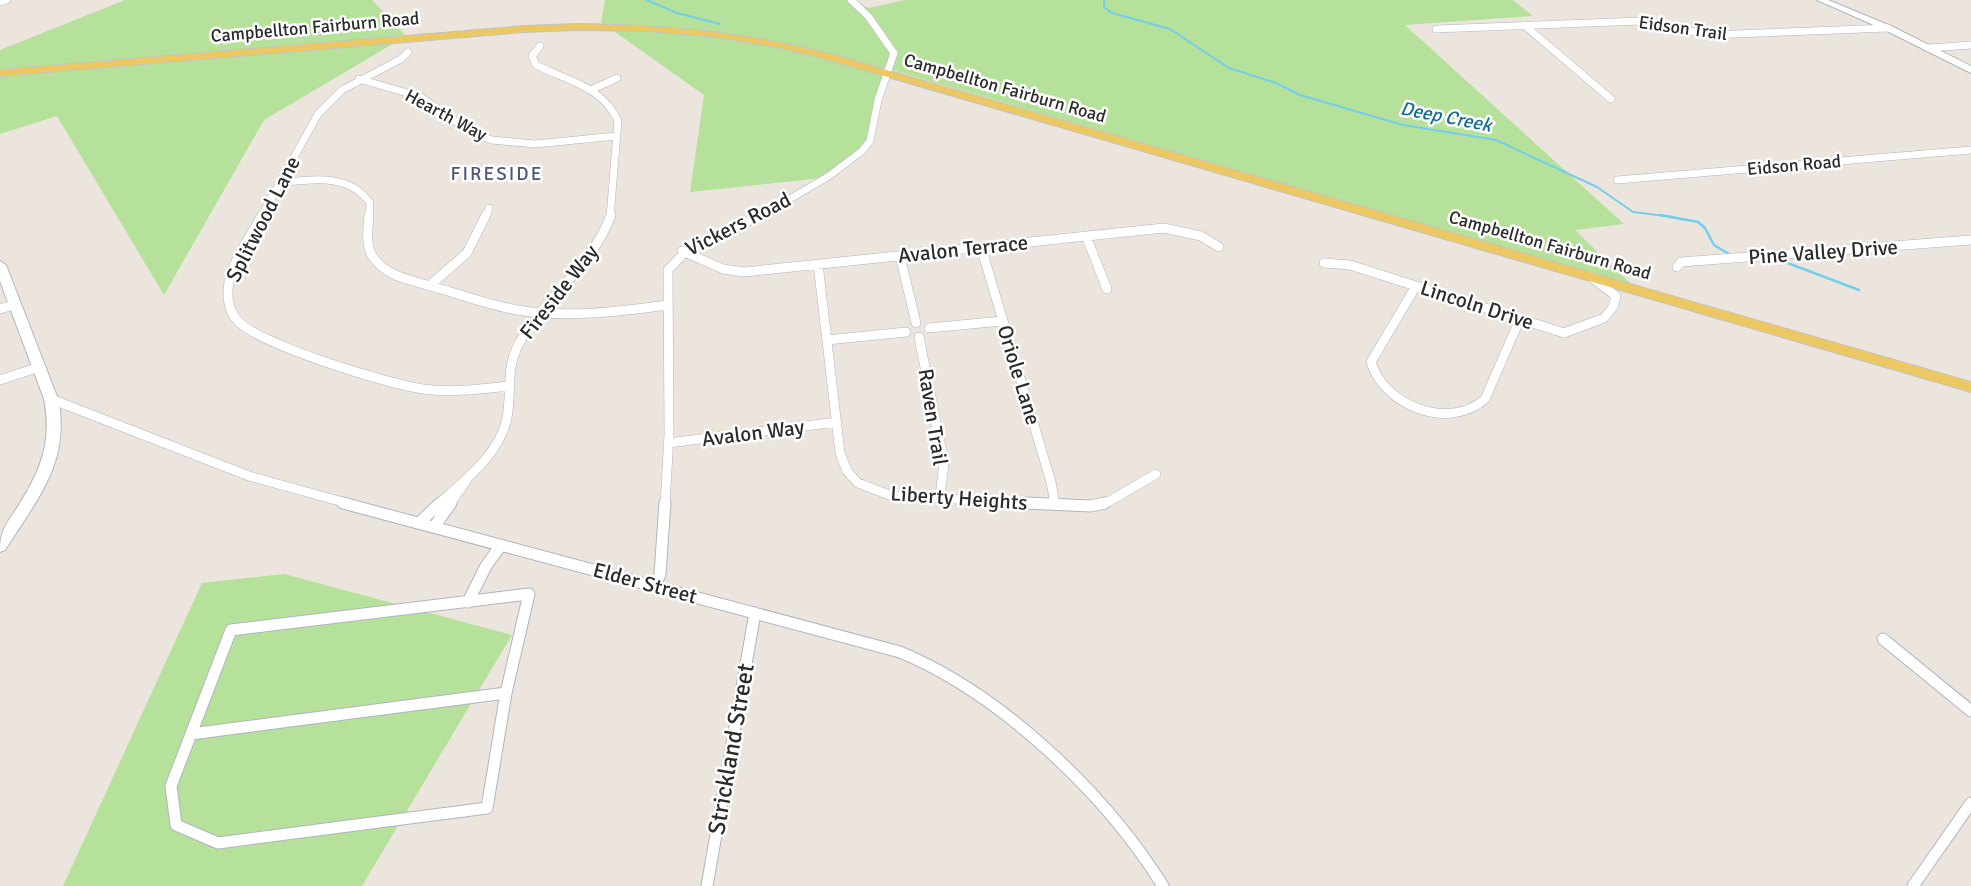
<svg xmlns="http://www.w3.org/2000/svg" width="1971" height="886" font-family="Signika,sans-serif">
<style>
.green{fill:#b5e19b}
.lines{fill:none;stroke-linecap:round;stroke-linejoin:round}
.stream-far1{stroke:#74ceeb;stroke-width:2}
.stream{stroke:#74ceeb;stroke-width:2.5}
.street-far2-casing{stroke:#b1b4be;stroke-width:8}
.street-far1-casing{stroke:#b1b4be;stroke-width:10}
.street-casing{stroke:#b1b4be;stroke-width:13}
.secondary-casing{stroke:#b1b4be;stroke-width:2}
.primary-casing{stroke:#c4c4c4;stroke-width:2}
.street-far2{stroke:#fff;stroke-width:7}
.street-far1{stroke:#fff;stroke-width:9}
.street{stroke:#fff;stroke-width:11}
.secondary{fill:#fff;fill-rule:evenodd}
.primary{fill:#ecc862;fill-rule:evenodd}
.labels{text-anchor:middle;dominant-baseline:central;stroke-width:5;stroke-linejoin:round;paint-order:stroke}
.far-street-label{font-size:18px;fill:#2b2b2b;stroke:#fff}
.far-water-label{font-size:19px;font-style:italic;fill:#126d97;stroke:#fff}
.far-neighbourhood-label{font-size:19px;letter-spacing:2px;fill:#4c567a;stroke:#fff}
.street-label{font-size:21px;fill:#2b2b2b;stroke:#fff}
.near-street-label{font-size:24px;fill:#2b2b2b;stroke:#fff}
</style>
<rect width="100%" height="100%" fill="#ece5dd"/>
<!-- green -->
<path class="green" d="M 125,0 L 372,0 L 406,36 L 264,120 L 164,295 L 57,116 L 0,134 L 0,50 Z
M 605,0 L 847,0 L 869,8 L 905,0 L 1513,0 L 1533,16 L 1405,25 L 1624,224 L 1575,230 L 1634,287 L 892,70 L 877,112 L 874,142 L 832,177 L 690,192 L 704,95 L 601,22 Z
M 284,574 L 512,635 L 362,886 L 63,886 L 202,583 Z"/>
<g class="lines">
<!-- stream-far1 -->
<path class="stream-far1" d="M 647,0 L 677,13 L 720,24
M 1104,0 L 1104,7 L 1112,13 L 1170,29 L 1229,68 L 1276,83 L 1300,95 L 1403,125 L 1496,140 L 1597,187 L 1633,212 L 1674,217"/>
<!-- stream -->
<path class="stream" d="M 1660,215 L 1698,222 L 1705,228 L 1714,245 L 1729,254
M 1777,259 L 1859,290"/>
<!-- street-far2 casing -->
<g class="street-far2-casing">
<path id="street-far2" d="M 0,2 L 7,0
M 1524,25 L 1611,99
M 1436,29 L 1640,21 L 1710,35 L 1888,28
M 540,46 L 532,56 L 536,65 C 568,81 602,86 618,121 L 610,217
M 1929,48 L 1971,45
M 359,79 L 421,97 L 469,131 L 492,140 L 535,144 L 617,136
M 593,89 L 617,78
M 1617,180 L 1971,150
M 280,183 C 312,179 349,173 370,203 L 369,217
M 261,217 L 318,114 L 342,90 L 401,59 L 408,52
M 486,217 L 489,208
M 759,217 L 829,176 L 862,151 L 870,141 L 878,100 L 894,53 L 868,16 L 851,0"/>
</g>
<!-- street-far1 casing -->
<g class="street-far1-casing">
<path id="street-far1" d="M 262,215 C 249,240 222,273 229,303 C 230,310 234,317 239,322 C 264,346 385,383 423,389 C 451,393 480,389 508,386
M 369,215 C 368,229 365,245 373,257 C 386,277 414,281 434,287 C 462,295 489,305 517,310 C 567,318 617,312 667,305
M 1086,236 L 1107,289
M 981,247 L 1051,482 L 1055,504
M 682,251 L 723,269 L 744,272 L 1164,228 L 1201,236 L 1219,247
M 900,256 L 916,323
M 1324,263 L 1350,265 L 1564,333 L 1604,318 L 1613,307 L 1616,296
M 818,264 L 840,453 L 847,471 L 858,483 L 892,496 L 1060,504
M 1677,267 L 1681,262 L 1971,240
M 1591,277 L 1616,296
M 429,286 L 467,253 L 486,215
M 1416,286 L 1371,362 C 1384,406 1449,431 1485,399 L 1520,319
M 0,309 L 16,304
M 929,328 L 1002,321
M 919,337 L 944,463 L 940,497
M 827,340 L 906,332
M 0,380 L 39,367
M 51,399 L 249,476 L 350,504
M 668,443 L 837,422
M 438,504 C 464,481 500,454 507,418 C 512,390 505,366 521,340 C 547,295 593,265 611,215
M 450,504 L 466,481
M 665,504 L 669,435 L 668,270 L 689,248 L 762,215
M 1097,504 L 1108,502 L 1156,474"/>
</g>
<!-- street casing -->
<g class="street-casing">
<path id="street" d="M 343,503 L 900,652 C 1001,694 1105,793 1163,886
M 1026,503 L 1090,506 L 1105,503
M 419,523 L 440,503
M 434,527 L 451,503
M 655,586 L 660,574 L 665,503
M 529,594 L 506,693 L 191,734 L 231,630 Z
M 468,602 L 486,566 L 501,545
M 1883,639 L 1971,711
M 191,734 L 171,786 L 176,825 L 218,843 L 487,808 L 506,693
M 707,886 L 755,613
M 1913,886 L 1971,803"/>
</g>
<!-- secondary casing -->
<g class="secondary-casing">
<path id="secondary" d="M 1817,0 L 1828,0 L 1891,26 L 1971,66 L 1971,73 L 1885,30 Z
M 0,261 L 6,265 L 58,399 C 71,461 37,500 5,550 L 0,552 C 0,527 8,523 20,503 C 42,468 52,440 44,399 L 0,281 Z"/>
</g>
<!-- primary casing -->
<g class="primary-casing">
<path id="primary" d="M 576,24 C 668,25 744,32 834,55 L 1971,382 L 1971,392 L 826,59 L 782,48 L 718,37 L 647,31 L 576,30 L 524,32 L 0,76 L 0,70 L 524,26 Z"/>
</g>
<!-- street-far2 -->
<use href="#street-far2" class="street-far2"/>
<!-- street-far1 -->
<use href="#street-far1" class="street-far1"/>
<!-- street -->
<use href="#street" class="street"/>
<!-- secondary -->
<use href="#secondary" class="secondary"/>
<!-- primary -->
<use href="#primary" class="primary"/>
</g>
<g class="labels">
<!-- far-street labels -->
<g class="far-street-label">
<text transform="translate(315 27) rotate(-5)">Campbellton Fairburn Road</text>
<text transform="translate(1683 28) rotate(8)">Eidson Trail</text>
<text transform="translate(1005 88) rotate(16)">Campbellton Fairburn Road</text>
<text transform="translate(446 115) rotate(28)">Hearth Way</text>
<text transform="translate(1794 165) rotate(-5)">Eidson Road</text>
<text transform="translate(1550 245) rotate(16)">Campbellton Fairburn Road</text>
</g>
<!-- far-water labels -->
<g class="far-water-label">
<text transform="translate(1446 117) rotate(11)">Deep Creek</text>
</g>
<!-- far-neighbourhood labels -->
<g class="far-neighbourhood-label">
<text x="497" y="174">FIRESIDE</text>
</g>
<!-- street labels -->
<g class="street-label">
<text transform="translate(263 219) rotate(-63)">Splitwood Lane</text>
<text transform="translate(738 224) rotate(-27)">Vickers Road</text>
<text transform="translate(963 249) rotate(-6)">Avalon Terrace</text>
<text transform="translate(1823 252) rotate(-4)">Pine Valley Drive</text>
<text transform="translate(559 292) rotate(-52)">Fireside Way</text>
<text transform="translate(1477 305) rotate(18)">Lincoln Drive</text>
<text transform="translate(1019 375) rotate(73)">Oriole Lane</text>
<text transform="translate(933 417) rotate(81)">Raven Trail</text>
<text transform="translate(753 433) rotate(-7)">Avalon Way</text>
<text transform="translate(959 498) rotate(4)">Liberty Heights</text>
<text transform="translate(645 583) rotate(15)">Elder Street</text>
</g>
<!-- near-street labels -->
<g class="near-street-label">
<text transform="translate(731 749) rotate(-80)">Strickland Street</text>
</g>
</g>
</svg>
